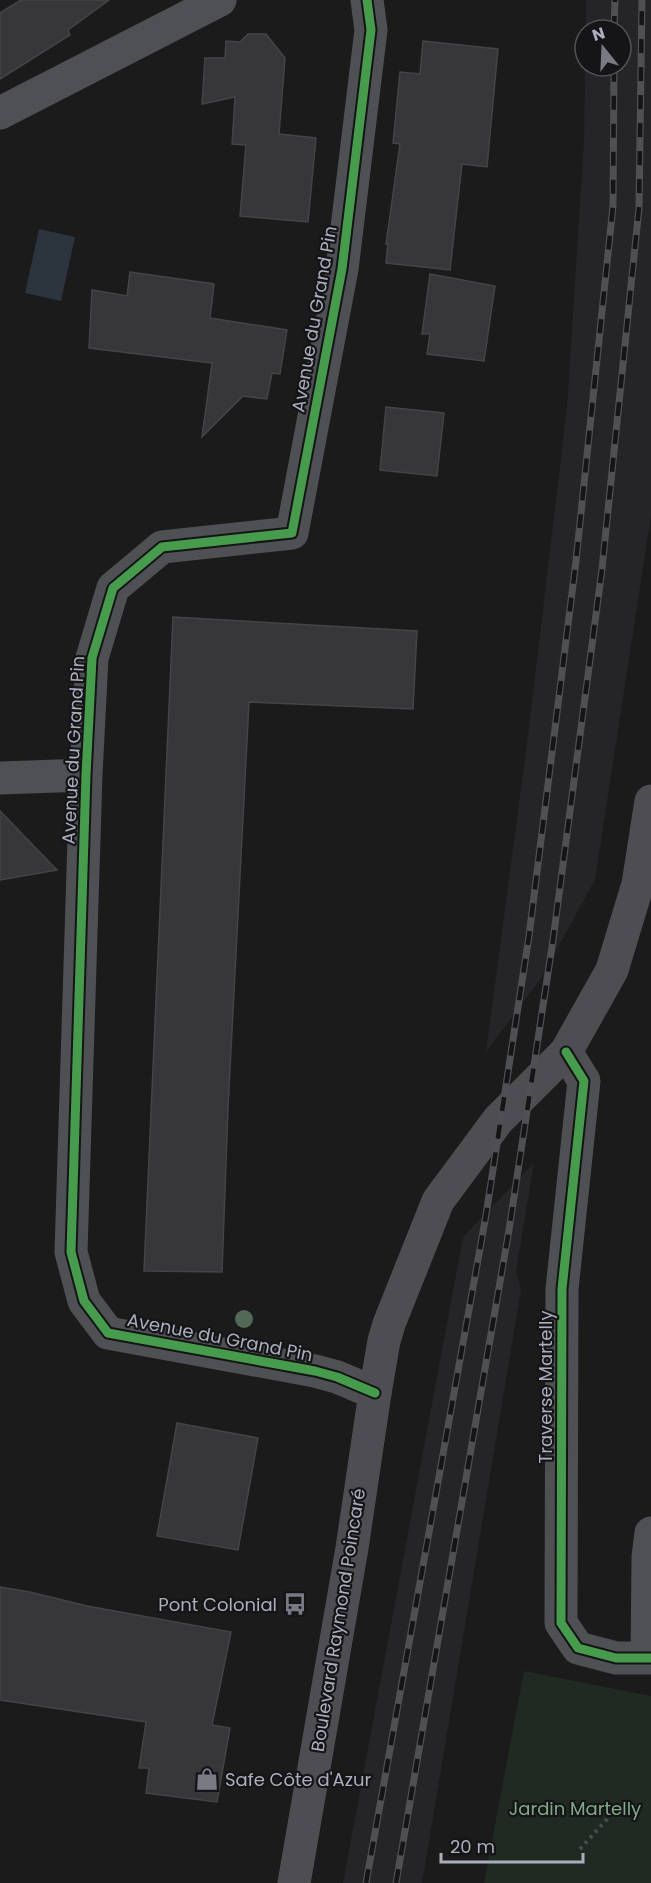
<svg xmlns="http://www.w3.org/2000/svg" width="651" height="1883" font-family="Poppins,sans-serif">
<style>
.built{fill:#252527}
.green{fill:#202922}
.water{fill:#2c343e}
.building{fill:#373739;stroke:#434447;stroke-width:1.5}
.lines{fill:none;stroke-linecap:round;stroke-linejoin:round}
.path{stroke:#4b4c4f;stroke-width:4;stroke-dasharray:3 4.5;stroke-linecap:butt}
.street{stroke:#4f5054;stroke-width:33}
.secondary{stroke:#4e4e52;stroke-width:33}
.rail-casing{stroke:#4f5053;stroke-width:7}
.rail{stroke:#151517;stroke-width:4.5;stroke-dasharray:14;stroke-linecap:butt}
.cycleway-casing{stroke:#151517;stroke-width:13}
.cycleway{stroke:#469c4c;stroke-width:9}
.tree{fill:#536957}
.labels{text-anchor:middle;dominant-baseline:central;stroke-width:4.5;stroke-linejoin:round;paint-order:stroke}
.street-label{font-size:18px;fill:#abafbd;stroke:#151517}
.poi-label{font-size:18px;fill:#abafbd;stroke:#151517;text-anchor:end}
.park-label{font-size:18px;fill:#81a988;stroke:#151517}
</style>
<rect width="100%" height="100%" fill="#1b1b1b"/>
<!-- built -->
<path class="built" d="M 586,0 L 651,0 L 651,516 L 595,880 L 541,978 L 486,1052 L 528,736 L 567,407 L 584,142 L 585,66 L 621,66 L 621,30 L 586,30 Z
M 534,1163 L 516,1271 L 521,1290 L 422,1883 L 343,1883 L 463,1237 Z"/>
<!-- green -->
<path class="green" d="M 524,1671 L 651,1696 L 651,1883 L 484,1883 Z"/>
<!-- water -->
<path class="water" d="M 39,229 L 75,237 L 61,301 L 25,293 Z"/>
<!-- building -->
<path class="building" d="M 21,0 L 109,0 L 68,30 L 70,35 L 0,79 L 0,13 Z
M 248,34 L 266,34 L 285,58 L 279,134 L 316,138 L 308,222 L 240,216 L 246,145 L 232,144 L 235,97 L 202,104 L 205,58 L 225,58 L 226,41 L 240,42 Z
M 423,41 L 498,49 L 487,167 L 462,164 L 450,270 L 386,263 L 388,244 L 386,244 L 400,144 L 393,143 L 400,72 L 420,74 Z
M 130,272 L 214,284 L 210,318 L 287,330 L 280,374 L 272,373 L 267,399 L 243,396 L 202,437 L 212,363 L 89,348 L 92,290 L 127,296 Z
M 430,274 L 495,286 L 484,361 L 427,354 L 430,334 L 422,334 Z
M 386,407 L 444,413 L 437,476 L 380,470 Z
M 173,617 L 417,631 L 413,709 L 249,702 L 228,1108 L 222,1272 L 144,1271 Z
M 0,811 L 57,870 L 0,880 Z
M 177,1423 L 258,1438 L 238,1550 L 157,1536 Z
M 0,1587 L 30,1592 L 87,1606 L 231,1632 L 212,1725 L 230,1728 L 217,1802 L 146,1793 L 149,1768 L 139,1768 L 146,1722 L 0,1700 Z"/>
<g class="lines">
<!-- path -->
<path class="path" d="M 580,1849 L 609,1817"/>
<!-- street -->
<path class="street" d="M 367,0 L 371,30 L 342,269 L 292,533 L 162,547 L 113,588 L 92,658 L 86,775 L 71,1252 L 84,1301 L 108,1333 L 315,1371 L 337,1377 L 375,1393
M 0,113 L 220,0
M 0,778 L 86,775
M 566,1052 L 584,1081 L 562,1289 L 561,1623 L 578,1648 L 616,1658 L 651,1658
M 647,1658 L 648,1557 L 651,1533"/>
<!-- secondary -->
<path class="secondary" d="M 294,1883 L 352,1548 L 375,1393 L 384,1341 L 389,1324 L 438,1201 L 498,1120 L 566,1052 L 612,970 L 638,884 L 651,801"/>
<!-- rail casing -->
<g class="rail-casing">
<path id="rail" d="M 614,30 L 615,0
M 366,1883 L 486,1215 L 529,936 L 576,561 L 613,206 L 614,66
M 396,1883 L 509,1230 L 553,940 L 602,569 L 639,208 L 642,0"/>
</g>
<!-- rail -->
<use href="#rail" class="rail"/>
<!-- cycleway casing -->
<g class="cycleway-casing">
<path id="cycleway" d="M 367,0 L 371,30 L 342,269 L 292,533 L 162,547 L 113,588 L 92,658 L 86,775 L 71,1252 L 84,1301 L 108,1333 L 315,1371 L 337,1377 L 375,1393
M 566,1052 L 584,1081 L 562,1289 L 561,1623 L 578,1648 L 616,1658 L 651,1658"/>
</g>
<!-- cycleway -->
<use href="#cycleway" class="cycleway"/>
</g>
<!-- trees -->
<circle class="tree" cx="244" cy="1319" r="9"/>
<!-- icons -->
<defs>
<g id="bus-bare" transform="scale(1.8)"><path d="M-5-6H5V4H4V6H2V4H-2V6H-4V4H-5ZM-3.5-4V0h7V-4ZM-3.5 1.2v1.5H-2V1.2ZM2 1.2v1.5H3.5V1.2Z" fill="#797b84" stroke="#151517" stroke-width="2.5" paint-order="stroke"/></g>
<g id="shop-bare" transform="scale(1.8)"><path d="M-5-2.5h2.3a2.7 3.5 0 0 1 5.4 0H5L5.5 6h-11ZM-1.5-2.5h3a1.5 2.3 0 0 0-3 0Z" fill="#797b84" stroke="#151517" stroke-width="2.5" paint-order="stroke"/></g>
</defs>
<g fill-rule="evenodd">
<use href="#bus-bare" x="295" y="1604"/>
<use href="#shop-bare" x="207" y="1779"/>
</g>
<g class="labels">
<!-- street labels -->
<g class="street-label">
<text transform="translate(314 319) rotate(-80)">Avenue du Grand Pin</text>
<text transform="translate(73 750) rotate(-87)">Avenue du Grand Pin</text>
<text transform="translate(220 1337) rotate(11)">Avenue du Grand Pin</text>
<text transform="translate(545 1387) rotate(-90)">Traverse Martelly</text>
<text transform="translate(338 1620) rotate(-81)">Boulevard Raymond Poincaré</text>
</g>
<!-- poi labels -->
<g class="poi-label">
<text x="277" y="1604">Pont Colonial</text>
<text x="225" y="1779" text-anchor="start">Safe Côte d'Azur</text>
</g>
<!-- park labels -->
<g class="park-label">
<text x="575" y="1808">Jardin Martelly</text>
</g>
</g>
<!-- north arrow -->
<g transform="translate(603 48) rotate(342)"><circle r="28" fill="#151517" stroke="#515359" stroke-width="1.5"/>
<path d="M0-4.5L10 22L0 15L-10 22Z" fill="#797b84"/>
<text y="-9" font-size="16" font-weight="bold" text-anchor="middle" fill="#abafbd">N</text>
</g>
<!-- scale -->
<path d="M441 1853v9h142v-9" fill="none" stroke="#abafbd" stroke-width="3"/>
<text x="450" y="1853" font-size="18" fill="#abafbd" stroke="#151517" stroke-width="4.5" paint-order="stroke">20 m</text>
</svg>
